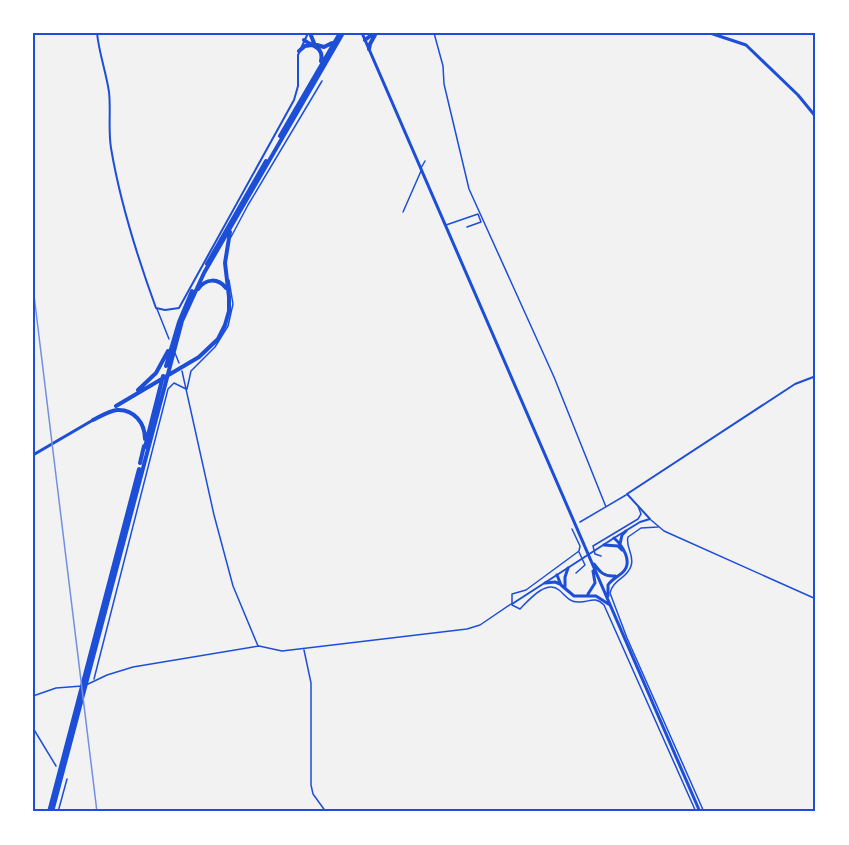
<svg xmlns="http://www.w3.org/2000/svg" width="849" height="845" font-family="Arial,sans-serif">
<style>
.lines{fill:none;stroke-linecap:round;stroke-linejoin:round}
.minor{stroke:#1d4ed8;stroke-width:1.5}
.tertiary{stroke:#1d4ed8;stroke-width:2}
.secondary{stroke:#1d4ed8;stroke-width:3}
.primary{stroke:#1d4ed8;stroke-width:3}
.trunk{stroke:#1d4ed8;stroke-width:4}
.rail{stroke:#7290e2;stroke-width:1.5}
.neatline{fill:none;stroke:#1d4ed8;stroke-width:2}
</style>
<rect width="100%" height="100%" fill="#f2f2f2"/>
<g class="lines">
<!-- minor -->
<path class="minor" d="M 434,33 L 443,66 L 444,84 L 469,189 L 554,377 L 606,507
M 421,168 L 425,161
M 403,212 L 421,171
M 446,225 L 478,214 L 481,222 L 467,227
M 231,237 L 248,205 L 322,81
M 157,309 L 169,339
M 175,353 L 179,363
M 182,371 L 214,515 L 233,586 L 258,646
M 187,389 L 191,371 L 215,347 L 228,326 L 233,304 L 229,280
M 651,520 L 664,531 L 816,599
M 580,522 L 626,495
M 658,527 L 641,528 L 628,537 C 625,547 635,555 631,566 C 627,579 613,579 610,593 L 627,638 L 704,812
M 601,556 L 595,554 L 593,546 L 638,519 L 641,514 L 638,506
M 576,573 L 585,565 L 579,552
M 512,604 L 512,594 L 526,590 L 579,551 L 580,546 L 572,529
M 512,605 L 520,609 C 528,601 546,579 559,590 C 565,595 569,602 578,602 C 589,603 594,595 604,605 L 696,812
M 304,650 L 311,683 L 311,785 L 313,794 L 326,812
M 94,679 L 168,389 L 174,383 L 186,389
M 86,685 L 107,675 L 133,667 L 259,646 L 282,651 L 467,629 L 480,625 L 511,604
M 33,696 L 56,688 L 82,686
M 33,728 L 56,766
M 58,812 L 67,779"/>
<!-- tertiary -->
<path class="tertiary" d="M 97,33 C 99,53 106,72 109,92 C 111,110 108,129 111,148 C 120,202 137,256 156,308 L 165,310 L 179,308 L 294,100 L 298,86 L 298,55 L 308,33
M 512,604 L 614,538 L 640,522 L 650,519 L 627,494 L 795,384 L 816,376"/>
<!-- secondary -->
<path class="secondary" d="M 710,33 L 746,45 L 798,95 L 816,117"/>
<!-- primary -->
<path class="primary" d="M 362,33 L 700,812
M 33,455 L 93,420
M 620,544 L 622,535 L 626,531
M 604,545 L 618,546 L 622,550
M 594,564 C 600,572 604,577 615,576
M 557,575 L 561,585 L 574,596 L 596,596 L 610,605
M 545,583 L 555,582 L 560,584
M 565,587 L 565,577 L 568,568
M 588,594 L 595,583 L 593,571
M 608,596 L 608,585 C 612,579 618,577 623,572 C 633,562 623,546 614,538"/>
<!-- trunk -->
<path class="trunk" d="M 310,33 L 314,43
M 304,40 C 313,47 324,47 321,61
M 365,40 L 374,33
M 317,45 L 324,47 L 332,43
M 369,49 L 370,44 L 376,33
M 299,51 L 305,46 L 312,45
M 280,136 L 340,33
M 207,264 L 266,161
M 198,289 C 206,278 218,278 226,288
M 166,366 L 179,322 L 192,291
M 138,390 L 156,373 L 168,351
M 116,406 L 199,357 L 218,339 L 225,325 L 229,311 L 229,297 L 225,263 L 230,232
M 93,420 C 101,416 109,411 117,410 C 134,409 145,423 145,439
M 145,447 L 163,376
M 140,463 L 144,446
M 49,812 L 139,469
M 52,812 L 182,321 L 204,273 L 343,33"/>
<!-- rail -->
<path class="rail" d="M 33,287 L 97,812"/>
</g>
<!-- border -->
<rect width="849" height="845" fill="none" stroke="#ffffff" stroke-width="69"/>
<rect x="34" y="34" width="780" height="776" class="neatline"/>
</svg>
